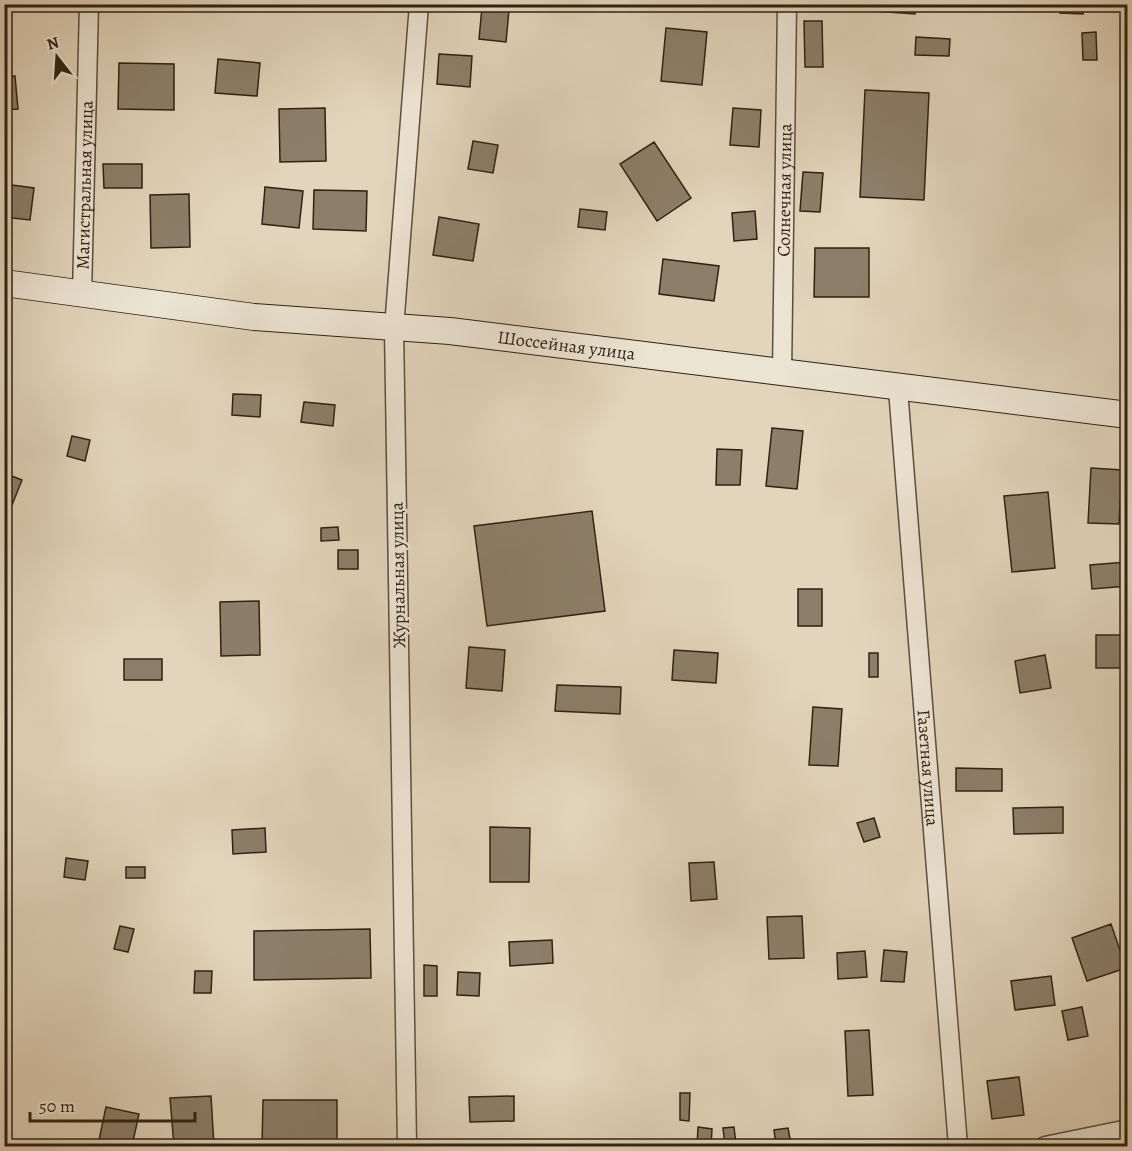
<svg xmlns="http://www.w3.org/2000/svg" width="1132" height="1151" font-family="Alegreya,serif">
<style>
.building{fill:#8c7f6a;stroke:#2f2113;stroke-width:1.5}
.lines{fill:none;stroke-linecap:round;stroke-linejoin:round}
.street-casing{stroke:#5c4e3d;stroke-width:21}
.secondary-casing{stroke:#2f2113;stroke-width:28}
.street{stroke:#ece4d3;stroke-width:18}
.secondary{stroke:#ece4d3;stroke-width:26}
.labels{text-anchor:middle;dominant-baseline:central;stroke-width:5;stroke-linejoin:round;paint-order:stroke}
.street-label{font-size:18px;fill:#2f2113;stroke:#ece4d3}
</style>
<rect width="100%" height="100%" fill="#e2d5bb"/>
<filter id="stains"><feTurbulence type="fractalNoise" baseFrequency=".00333" numOctaves="4"/><feColorMatrix values="0 0 0 0 .2 0 0 0 0 .09 0 0 0 0 .02 0 0 0 .5 -.17"/></filter>
<radialGradient id="worn" r=".72"><stop offset=".6" stop-color="#630" stop-opacity="0"/><stop offset="1" stop-color="#630" stop-opacity=".3"/></radialGradient>
<!-- building -->
<path class="building" d="M 276,4 L 318,4 L 318,11 Z
M 861,4 L 916,4 L 915,14 L 860,10 Z
M 1061,4 L 1084,4 L 1083,14 L 1060,13 Z
M 482,7 L 509,10 L 506,42 L 479,39 Z
M 804,21 L 822,21 L 823,67 L 805,67 Z
M 666,28 L 707,32 L 702,85 L 661,81 Z
M 1096,32 L 1097,60 L 1083,60 L 1082,33 Z
M 916,37 L 950,39 L 949,56 L 915,55 Z
M 439,54 L 472,56 L 470,87 L 437,84 Z
M 218,59 L 260,63 L 257,96 L 215,93 Z
M 119,63 L 174,64 L 174,110 L 118,109 Z
M 15,76 L 18,109 L 4,110 L 4,77 Z
M 865,90 L 929,93 L 924,200 L 860,197 Z
M 325,108 L 326,161 L 280,162 L 279,109 Z
M 733,108 L 761,110 L 759,147 L 730,145 Z
M 473,141 L 498,145 L 493,173 L 468,169 Z
M 654,142 L 691,198 L 657,221 L 620,164 Z
M 103,164 L 142,164 L 142,188 L 104,188 Z
M 803,172 L 823,173 L 820,212 L 800,211 Z
M 4,184 L 34,188 L 30,220 L 4,217 Z
M 265,187 L 303,191 L 299,228 L 262,224 Z
M 314,190 L 367,191 L 366,231 L 313,229 Z
M 189,194 L 190,247 L 151,248 L 150,195 Z
M 580,209 L 607,212 L 605,230 L 578,227 Z
M 755,211 L 757,239 L 734,241 L 732,213 Z
M 439,217 L 479,224 L 473,261 L 433,255 Z
M 815,248 L 869,248 L 869,297 L 814,297 Z
M 663,259 L 719,266 L 714,301 L 659,294 Z
M 233,394 L 261,395 L 260,417 L 232,415 Z
M 304,402 L 335,405 L 333,426 L 301,422 Z
M 772,428 L 803,431 L 797,489 L 766,486 Z
M 72,436 L 90,440 L 85,461 L 67,456 Z
M 717,449 L 742,450 L 740,485 L 716,485 Z
M 1091,468 L 1122,470 L 1119,524 L 1088,523 Z
M 4,473 L 22,480 L 10,510 L 4,508 Z
M 1048,492 L 1055,568 L 1012,572 L 1004,496 Z
M 592,511 L 605,611 L 487,626 L 474,526 Z
M 338,527 L 339,540 L 321,541 L 321,528 Z
M 338,550 L 358,550 L 358,569 L 338,569 Z
M 1126,562 L 1128,586 L 1092,589 L 1090,565 Z
M 798,589 L 822,589 L 822,626 L 798,626 Z
M 259,601 L 260,655 L 221,656 L 220,602 Z
M 1096,635 L 1126,635 L 1126,668 L 1096,668 Z
M 469,647 L 505,650 L 502,691 L 466,688 Z
M 674,650 L 718,653 L 716,683 L 672,680 Z
M 869,653 L 878,653 L 878,677 L 869,677 Z
M 1045,655 L 1051,688 L 1020,693 L 1015,661 Z
M 124,659 L 162,659 L 162,680 L 124,680 Z
M 557,685 L 621,687 L 620,714 L 555,711 Z
M 813,707 L 842,709 L 838,766 L 809,765 Z
M 956,768 L 1002,769 L 1002,791 L 956,791 Z
M 1063,807 L 1063,833 L 1014,834 L 1013,808 Z
M 874,818 L 880,837 L 864,842 L 857,823 Z
M 490,827 L 530,828 L 529,882 L 490,882 Z
M 265,828 L 266,852 L 233,854 L 232,830 Z
M 66,858 L 88,861 L 85,880 L 64,877 Z
M 714,862 L 717,899 L 691,901 L 689,863 Z
M 126,867 L 145,867 L 145,878 L 126,878 Z
M 802,916 L 804,958 L 769,959 L 767,917 Z
M 1111,924 L 1126,968 L 1087,981 L 1072,938 Z
M 120,926 L 134,929 L 128,952 L 114,949 Z
M 370,929 L 371,978 L 254,980 L 254,931 Z
M 552,940 L 553,963 L 510,966 L 509,942 Z
M 884,950 L 907,952 L 904,982 L 881,981 Z
M 865,951 L 867,977 L 838,979 L 837,953 Z
M 424,965 L 437,966 L 437,996 L 424,996 Z
M 195,971 L 212,971 L 211,993 L 194,993 Z
M 458,972 L 480,973 L 479,996 L 457,995 Z
M 1051,976 L 1055,1005 L 1015,1010 L 1011,981 Z
M 1082,1007 L 1088,1036 L 1068,1040 L 1062,1011 Z
M 869,1030 L 873,1095 L 848,1096 L 845,1031 Z
M 1019,1077 L 1024,1115 L 992,1119 L 987,1081 Z
M 680,1093 L 690,1093 L 689,1121 L 680,1120 Z
M 211,1096 L 214,1146 L 174,1146 L 170,1098 Z
M 514,1096 L 514,1121 L 470,1122 L 469,1097 Z
M 263,1100 L 337,1100 L 337,1146 L 262,1146 Z
M 106,1107 L 139,1114 L 132,1146 L 99,1140 Z
M 698,1127 L 712,1129 L 711,1146 L 697,1146 Z
M 734,1127 L 736,1144 L 725,1145 L 723,1128 Z
M 788,1128 L 791,1144 L 776,1146 L 774,1130 Z"/>
<g class="lines">
<!-- street casing -->
<g class="street-casing">
<g id="street">
<path id="s1" d="M 82,295 L 89,4"/>
<path id="s2" d="M 782,374 L 787,4"/>
<path id="s3" d="M 898,389 L 958,1146"/>
<path d="M 407,1146 L 394,328 L 419,4"/>
<path d="M 1045,1146 L 1128,1129"/>
</g>
</g>
<!-- secondary casing -->
<g class="secondary-casing">
<g id="secondary">
<path id="s4" d="M 4,283 L 254,317 L 450,331 L 1128,415"/>
</g>
</g>
<!-- street -->
<use href="#street" class="street"/>
<!-- secondary -->
<use href="#secondary" class="secondary"/>
</g>
<g class="labels">
<!-- street labels -->
<g class="street-label">
<text stroke="none"><textPath href="#s1" startOffset="110">Магистральная улица</textPath></text>
<text stroke="none"><textPath href="#s2" startOffset="184">Солнечная улица</textPath></text>
<text stroke="none"><textPath href="#s4" startOffset="566">Шоссейная улица</textPath></text>
<text transform="translate(398 575) rotate(-91)">Журнальная улица</text>
<text stroke="none"><textPath href="#s3" startOffset="380">Газетная улица</textPath></text>
</g>
</g>
<!-- margin -->
<rect width="1132" height="1151" fill="none" stroke="#e2d5bb" stroke-width="24"/>
<rect x="6" y="6" width="1120" height="1139" fill="none" stroke="#2f2113" stroke-width="3"/>
<rect x="12" y="12" width="1108" height="1127" fill="none" stroke="#2f2113" stroke-width="1.5"/>
<!-- north arrow -->
<g transform="translate(57 57) rotate(343)" stroke="#ece4d3" stroke-width="4.5" paint-order="stroke">
<path d="M0-4.5L10 22L0 15L-10 22Z" fill="#2f2113"/>
<text y="-9" font-size="16" font-weight="bold" text-anchor="middle" fill="#2f2113">N</text>
</g>
<!-- scale -->
<path d="M30 1112v9h165v-9" fill="none" stroke="#2f2113" stroke-width="3"/>
<text x="39" y="1112" font-size="18" fill="#2f2113" stroke="#ece4d3" stroke-width="4.5" paint-order="stroke">50 m</text>
<rect width="100%" height="100%" filter="url(#stains)"/>
<rect width="100%" height="100%" fill="url(#worn)"/>
</svg>
